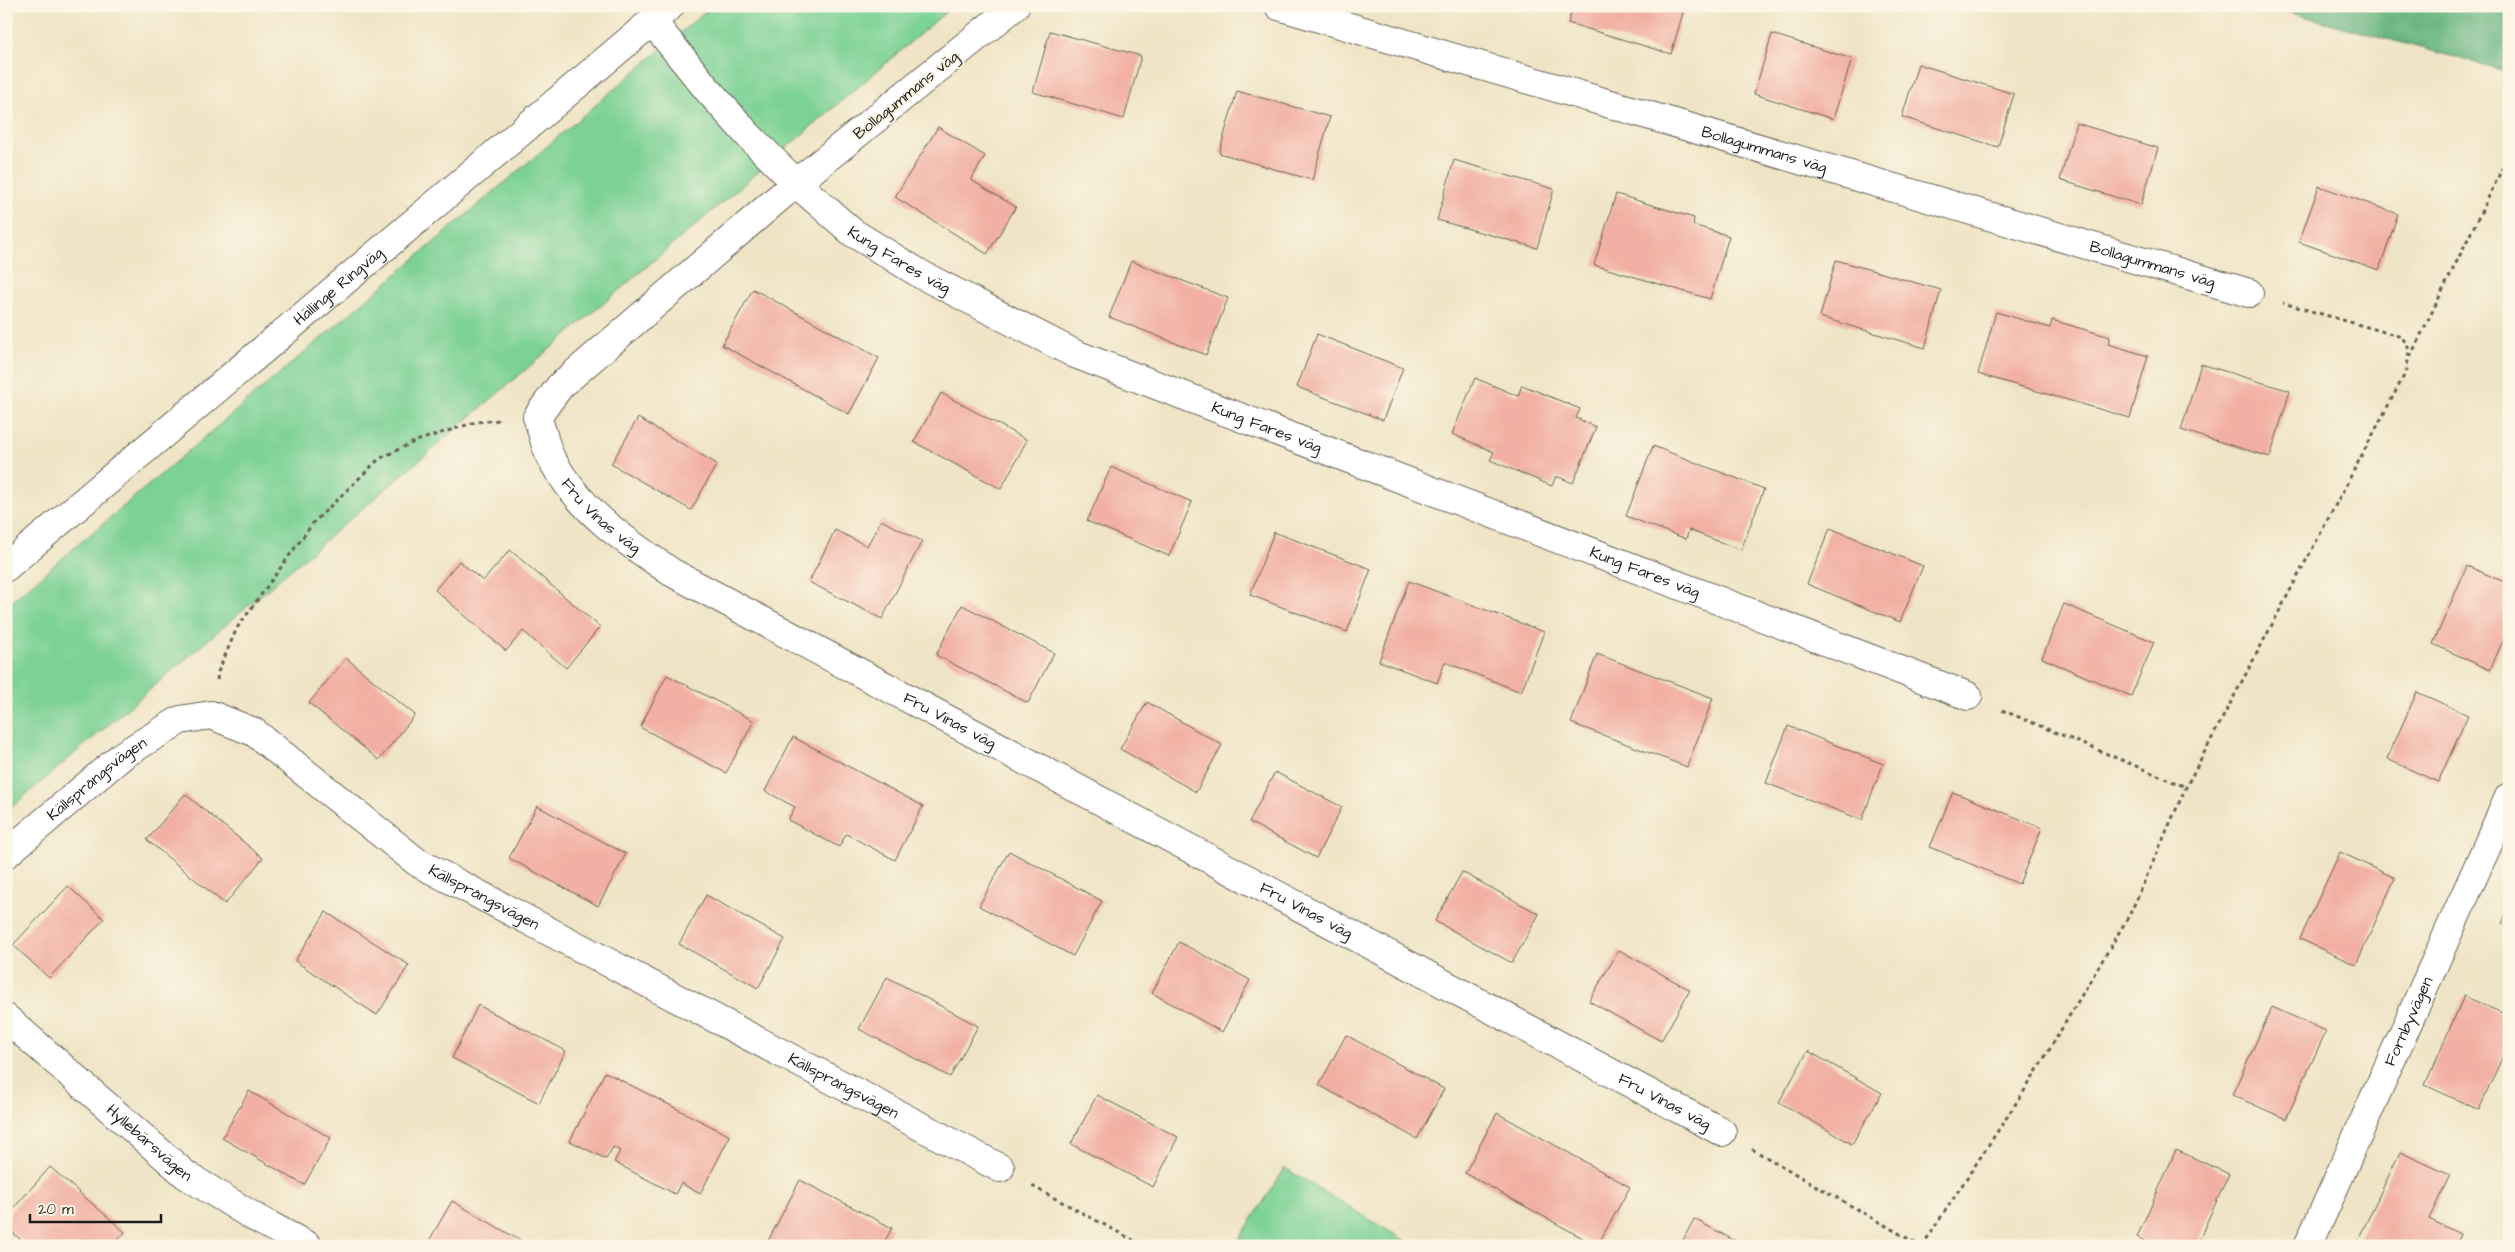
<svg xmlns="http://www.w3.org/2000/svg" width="2515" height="1252" font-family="'Architects Daughter',sans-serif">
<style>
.green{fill:#7bd195;stroke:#4c7658}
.forest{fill:#64b37e;stroke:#40684d}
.building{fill:#f1b0a3}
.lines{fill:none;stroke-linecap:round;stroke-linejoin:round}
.street-casing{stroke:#666257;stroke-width:30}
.path{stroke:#666257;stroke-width:3;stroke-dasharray:4 4;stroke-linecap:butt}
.street{stroke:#fff;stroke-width:28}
.labels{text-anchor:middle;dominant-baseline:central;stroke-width:4;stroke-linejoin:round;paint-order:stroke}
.street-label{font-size:16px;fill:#1c1c1c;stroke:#fcf5e5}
</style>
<rect width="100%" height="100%" fill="#fcf5e5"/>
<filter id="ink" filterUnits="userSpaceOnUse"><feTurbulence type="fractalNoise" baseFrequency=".02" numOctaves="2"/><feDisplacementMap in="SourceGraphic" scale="10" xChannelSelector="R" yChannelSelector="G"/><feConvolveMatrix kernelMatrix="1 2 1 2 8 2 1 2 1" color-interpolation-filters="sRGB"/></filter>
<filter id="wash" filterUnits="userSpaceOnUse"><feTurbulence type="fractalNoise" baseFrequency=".0096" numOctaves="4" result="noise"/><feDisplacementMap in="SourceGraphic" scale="20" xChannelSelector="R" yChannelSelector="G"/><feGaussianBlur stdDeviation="1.12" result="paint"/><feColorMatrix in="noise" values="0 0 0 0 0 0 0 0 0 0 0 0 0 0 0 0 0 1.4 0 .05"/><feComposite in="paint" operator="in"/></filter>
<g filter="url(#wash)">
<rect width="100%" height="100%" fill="#efe4c5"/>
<!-- green -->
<path class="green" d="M 712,6 L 953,6 L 6,812 L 6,606 Z
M 1285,1168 L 1414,1246 L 1235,1246 Z"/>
<!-- forest -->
<path class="forest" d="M 2266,6 L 2509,6 L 2509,72 Z"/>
<g id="blocks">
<!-- building -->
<path class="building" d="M 1573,6 L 1685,6 L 1671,54 L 1568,23 Z
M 1050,31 L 1141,56 L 1124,119 L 1033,92 Z
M 1772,34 L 1852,59 L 1833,119 L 1754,94 Z
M 1918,64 L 2014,94 L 1998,147 L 1902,117 Z
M 1237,91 L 1330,117 L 1312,180 L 1219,153 Z
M 2076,123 L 2158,148 L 2141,205 L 2060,180 Z
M 938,127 L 985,156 L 971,180 L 1016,207 L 987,254 L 895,197 Z
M 1454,160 L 1554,189 L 1537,248 L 1437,220 Z
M 2319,186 L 2398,214 L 2379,270 L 2299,242 Z
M 1616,194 L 1694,218 L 1693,225 L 1729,236 L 1710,299 L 1594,265 Z
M 1836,260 L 1941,290 L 1925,348 L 1820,317 Z
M 1131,261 L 1228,298 L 1206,355 L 1109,317 Z
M 753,289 L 879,358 L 849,414 L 722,345 Z
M 1996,312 L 2050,328 L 2052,320 L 2110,337 L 2108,344 L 2148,356 L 2130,418 L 1978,374 Z
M 1317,334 L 1403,368 L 1383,420 L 1297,387 Z
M 2201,364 L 2290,391 L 2270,457 L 2181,430 Z
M 1475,378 L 1518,396 L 1522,385 L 1580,409 L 1576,418 L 1596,427 L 1573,483 L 1556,476 L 1552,486 L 1490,460 L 1494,452 L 1452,434 Z
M 941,393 L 1027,440 L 1001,489 L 914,442 Z
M 638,418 L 717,464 L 691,510 L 611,464 Z
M 1653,446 L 1764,489 L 1741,550 L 1689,530 L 1686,539 L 1626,516 Z
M 1111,467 L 1192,502 L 1169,556 L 1087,521 Z
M 881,520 L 922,541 L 882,619 L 809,582 L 835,530 L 867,546 Z
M 1830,528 L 1923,566 L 1900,622 L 1807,584 Z
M 1274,532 L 1371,569 L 1347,632 L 1250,595 Z
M 510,550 L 600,627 L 566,668 L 523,631 L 506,651 L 435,590 L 459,561 L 483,581 Z
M 2467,566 L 2509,584 L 2509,627 L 2490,670 L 2433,644 Z
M 1409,581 L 1544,632 L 1521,692 L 1445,662 L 1437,683 L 1379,661 Z
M 2064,604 L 2154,642 L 2131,696 L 2042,658 Z
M 962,605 L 1054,653 L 1028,703 L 936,655 Z
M 1597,654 L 1713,698 L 1687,767 L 1571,723 Z
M 346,658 L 415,715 L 379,760 L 309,703 Z
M 667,675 L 754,721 L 726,773 L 640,727 Z
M 2417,692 L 2468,715 L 2438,782 L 2387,759 Z
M 1147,702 L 1222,745 L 1196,792 L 1120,749 Z
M 1788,726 L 1883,764 L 1862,820 L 1766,783 Z
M 793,737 L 923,806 L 895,860 L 846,834 L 839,847 L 788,820 L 795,807 L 765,791 Z
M 1275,772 L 1342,807 L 1316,858 L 1249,822 Z
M 1953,792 L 2042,828 L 2019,884 L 1930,847 Z
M 185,794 L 263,858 L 225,904 L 147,840 Z
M 537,806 L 626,854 L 598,906 L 509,858 Z
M 1009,851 L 1102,901 L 1073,956 L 979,906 Z
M 2340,852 L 2395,878 L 2356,965 L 2300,939 Z
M 1462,872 L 1539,914 L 1512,963 L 1435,921 Z
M 68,886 L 104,919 L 49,978 L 13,945 Z
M 706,895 L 785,939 L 758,988 L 679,944 Z
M 2509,910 L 2509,926 L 2502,923 Z
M 326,912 L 409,965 L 377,1015 L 295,961 Z
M 1179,942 L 1250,980 L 1222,1032 L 1152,993 Z
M 1619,950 L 1690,990 L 1661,1041 L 1589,1001 Z
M 887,977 L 978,1026 L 950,1077 L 859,1029 Z
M 2464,996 L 2509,1016 L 2509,1042 L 2479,1110 L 2425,1085 Z
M 478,1005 L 566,1051 L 539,1103 L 452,1058 Z
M 2272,1007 L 2326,1031 L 2286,1119 L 2232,1095 Z
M 1346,1035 L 1444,1089 L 1417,1139 L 1319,1085 Z
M 1808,1051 L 1882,1093 L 1852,1144 L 1779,1102 Z
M 605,1072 L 730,1136 L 700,1194 L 681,1183 L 675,1194 L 614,1162 L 620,1151 L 613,1147 L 606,1159 L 570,1141 Z
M 249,1091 L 331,1138 L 304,1185 L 222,1138 Z
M 1097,1095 L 1178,1137 L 1153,1187 L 1071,1144 Z
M 1497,1113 L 1630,1187 L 1597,1246 L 1465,1173 Z
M 2176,1150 L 2229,1174 L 2196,1246 L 2156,1246 L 2137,1237 Z
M 2400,1152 L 2450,1175 L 2429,1219 L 2460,1234 L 2455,1246 L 2356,1244 Z
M 50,1167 L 125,1232 L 113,1246 L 28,1246 L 6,1227 L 6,1217 Z
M 800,1180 L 892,1228 L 882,1246 L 777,1246 L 768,1241 Z
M 452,1201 L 530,1246 L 426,1246 Z
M 1694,1219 L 1745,1246 L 1680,1246 Z"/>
</g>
</g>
<g filter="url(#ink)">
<use href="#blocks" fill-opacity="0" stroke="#666257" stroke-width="1"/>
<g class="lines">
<!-- street casing -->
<g class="street-casing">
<g id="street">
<path id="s1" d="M 1015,6 L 796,183 L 560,386 L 537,417 C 543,431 545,448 552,460 C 581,512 623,539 671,572 L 1722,1132"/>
<path id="s2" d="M 1279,6 L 2249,293"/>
<path id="s3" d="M 652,21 L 707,89 L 748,135 L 796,183 L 852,232 L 922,275 L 1075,354 L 1968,696"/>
<path id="s4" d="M 6,567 L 670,6"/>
<path id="s5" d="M 6,854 L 123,755 L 180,720 L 211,715 L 254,732 L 417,862 L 1000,1168"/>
<path id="s6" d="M 6,1018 L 186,1175 L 254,1217 L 308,1246"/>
<path id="s7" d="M 2308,1246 L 2509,797"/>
</g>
</g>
<!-- path -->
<path class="path" d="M 2410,357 L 2509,155
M 217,680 L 218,672 L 237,628 L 313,523 L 379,459 L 416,441 L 476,422 L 500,420
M 2002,710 L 2186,787
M 1752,1149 L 1921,1246
M 1032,1186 L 1144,1246
M 1922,1246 L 2030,1082 L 2130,914 L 2186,787 L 2407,370 L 2409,349 L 2402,337 L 2283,303"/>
<!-- street -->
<use href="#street" class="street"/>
</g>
</g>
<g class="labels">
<!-- street labels -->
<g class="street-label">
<text transform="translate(906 95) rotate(-39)">Bollagummans väg</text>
<text stroke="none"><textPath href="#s2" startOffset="506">Bollagummans väg</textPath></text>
<text stroke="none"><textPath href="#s3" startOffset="346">Kung Fares väg</textPath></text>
<text stroke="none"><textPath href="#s2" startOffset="911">Bollagummans väg</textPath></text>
<text stroke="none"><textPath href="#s4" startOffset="435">Hällinge Ringväg</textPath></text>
<text stroke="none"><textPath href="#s3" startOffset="751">Kung Fares väg</textPath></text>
<text stroke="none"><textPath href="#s1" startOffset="752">Fru Vinas väg</textPath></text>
<text stroke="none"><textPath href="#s3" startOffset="1156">Kung Fares väg</textPath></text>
<text stroke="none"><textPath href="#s1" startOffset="1158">Fru Vinas väg</textPath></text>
<text stroke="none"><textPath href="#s5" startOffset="118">Källsprångsvägen</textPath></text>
<text stroke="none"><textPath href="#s5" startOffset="582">Källsprångsvägen</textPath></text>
<text stroke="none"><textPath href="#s1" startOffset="1562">Fru Vinas väg</textPath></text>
<text stroke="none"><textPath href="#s7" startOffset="246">Fornbyvägen</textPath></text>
<text stroke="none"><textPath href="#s5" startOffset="988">Källsprångsvägen</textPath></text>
<text stroke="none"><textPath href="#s1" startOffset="1968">Fru Vinas väg</textPath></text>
<text stroke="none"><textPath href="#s6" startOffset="190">Hyllebärsvägen</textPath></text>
</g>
</g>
<!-- margin -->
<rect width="2515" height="1252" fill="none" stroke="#fcf5e5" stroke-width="25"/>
<!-- scale -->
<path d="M30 1214v8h131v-8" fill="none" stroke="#1c1c1c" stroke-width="2.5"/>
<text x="38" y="1214" font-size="15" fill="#1c1c1c" stroke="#fcf5e5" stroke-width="4" paint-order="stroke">20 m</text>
</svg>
